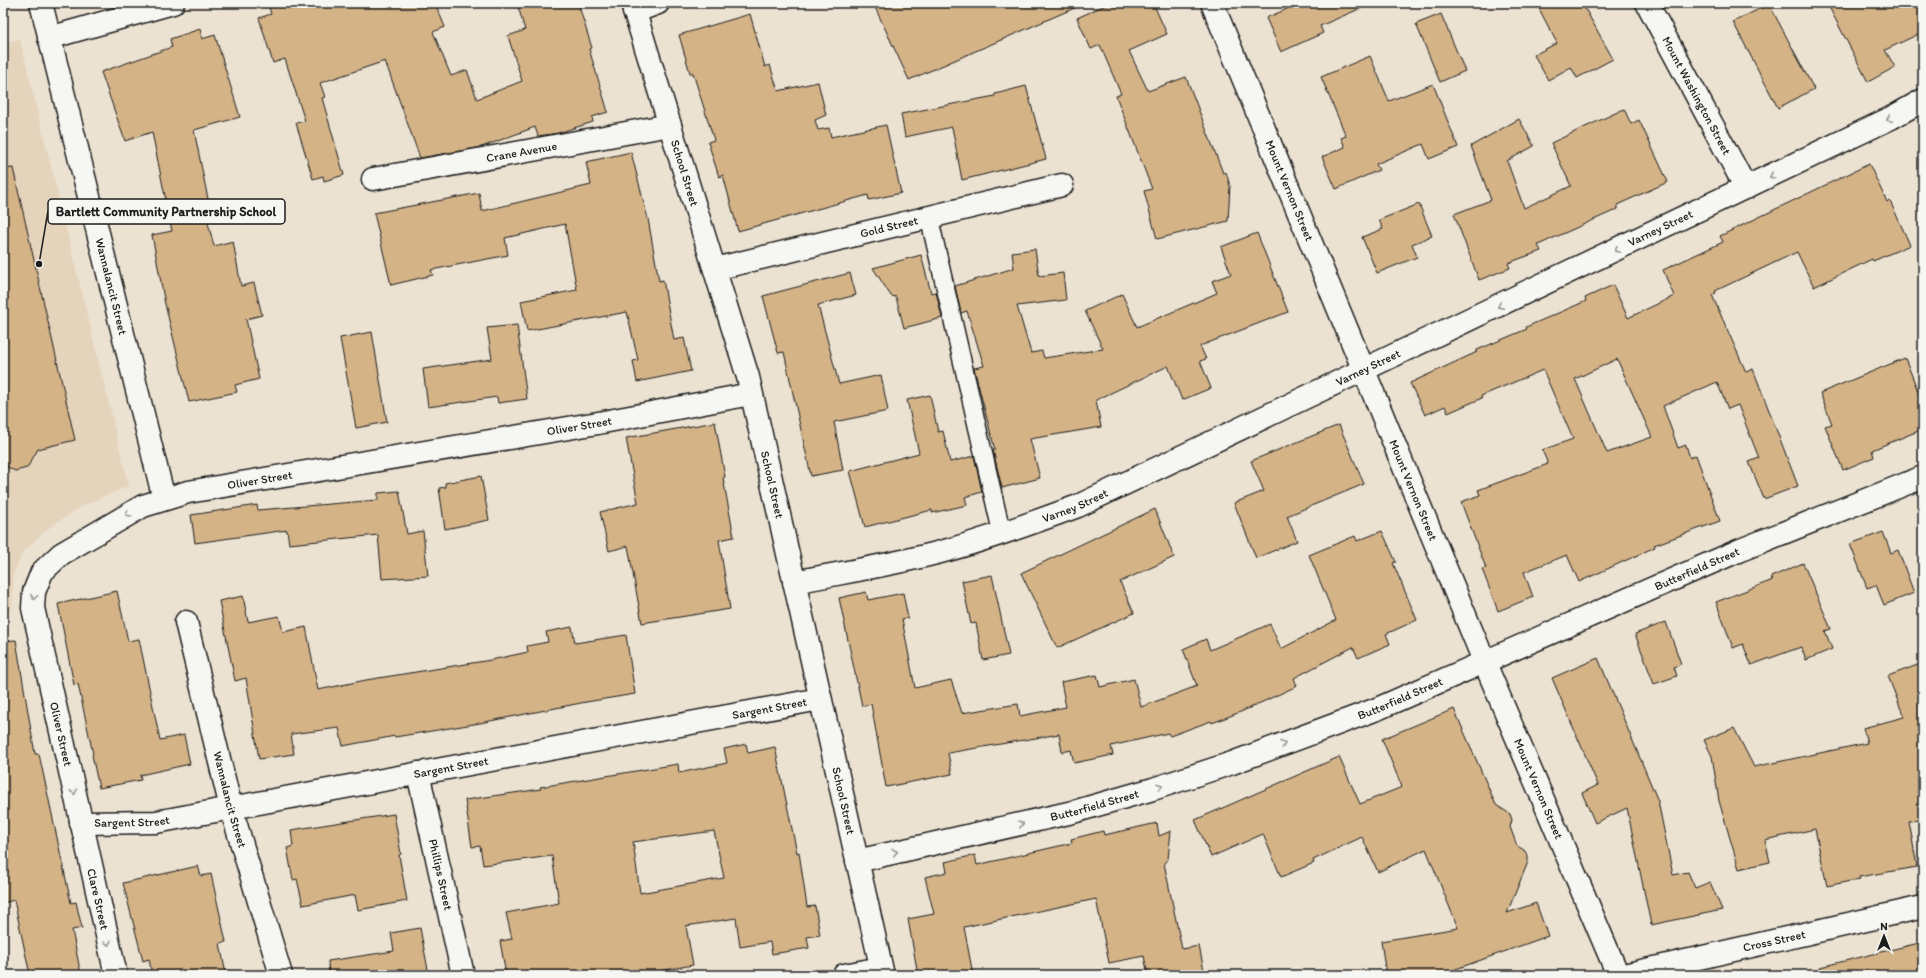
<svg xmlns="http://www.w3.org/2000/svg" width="1926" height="978" font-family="Itim,sans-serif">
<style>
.built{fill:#e5d4bc}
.building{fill:#d4b387;stroke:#1c1c1c;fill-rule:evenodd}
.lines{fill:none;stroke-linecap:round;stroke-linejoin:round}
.service-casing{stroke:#1c1c1c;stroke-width:20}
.minor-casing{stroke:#1c1c1c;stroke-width:25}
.tertiary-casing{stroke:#1c1c1c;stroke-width:25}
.secondary-casing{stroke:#1c1c1c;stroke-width:25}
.service{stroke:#f6f6f2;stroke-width:17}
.minor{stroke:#f6f6f2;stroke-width:22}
.tertiary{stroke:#f6f6f2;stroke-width:22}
.secondary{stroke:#f6f6f2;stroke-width:22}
.oneway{stroke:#949492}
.labels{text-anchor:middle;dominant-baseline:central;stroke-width:3;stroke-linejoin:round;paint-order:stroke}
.street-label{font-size:12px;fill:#1c1c1c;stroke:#f6f6f2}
.leader{fill:none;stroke:#1c1c1c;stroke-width:1.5}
.callout-dot{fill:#1c1c1c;stroke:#f6f6f2;stroke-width:1.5}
.callout{fill:#f6f6f2;stroke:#1c1c1c;stroke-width:1.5}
.callout-label{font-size:13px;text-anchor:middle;font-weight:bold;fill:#1c1c1c}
</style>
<rect width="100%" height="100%" fill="#ece2d2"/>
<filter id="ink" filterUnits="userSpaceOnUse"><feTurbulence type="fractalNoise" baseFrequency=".025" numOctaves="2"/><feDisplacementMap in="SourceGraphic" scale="8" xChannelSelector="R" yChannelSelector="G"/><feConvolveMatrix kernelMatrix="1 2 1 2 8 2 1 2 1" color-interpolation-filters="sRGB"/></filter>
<g filter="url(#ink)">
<!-- built -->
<path class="built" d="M 20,39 L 129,486 L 84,505 L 50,527 L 23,552 L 13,574 L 12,609 L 3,611 L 3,43 Z"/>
<!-- building -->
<path class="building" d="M 281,3 L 435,3 L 445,27 L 433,32 L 451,76 L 467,70 L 477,99 L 522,81 L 508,36 L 525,30 L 517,3 L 578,3 L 592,48 L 589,49 L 608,112 L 592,117 L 593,122 L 558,133 L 538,136 L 535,127 L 482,147 L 420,158 L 385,61 L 320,83 L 325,97 L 322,98 L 344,175 L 324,181 L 323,176 L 313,179 L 296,123 L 305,121 L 285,59 L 273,63 L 259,18 L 271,14 L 269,7 Z
M 873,3 L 1086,3 L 909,80 Z
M 1110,3 L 1153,3 L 1167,34 L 1129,51 L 1148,91 L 1186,77 L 1223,173 L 1226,172 L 1230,186 L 1228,221 L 1157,239 L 1144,191 L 1152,189 L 1116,96 L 1121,94 L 1100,45 L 1091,49 L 1077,18 Z
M 1284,3 L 1373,3 L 1320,26 L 1323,33 L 1281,52 L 1266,18 L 1287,9 Z
M 1536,3 L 1582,3 L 1613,59 L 1577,78 L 1571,67 L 1548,80 L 1534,55 L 1557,43 Z
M 1827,3 L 1923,3 L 1923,32 L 1885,50 L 1895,67 L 1868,82 Z
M 1769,4 L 1814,89 L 1778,108 L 1733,22 Z
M 750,14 L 765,67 L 770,65 L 778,91 L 818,82 L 826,115 L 815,120 L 818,130 L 829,128 L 831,137 L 886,125 L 901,193 L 869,200 L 868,195 L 738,231 L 723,175 L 719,177 L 708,142 L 714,140 L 693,73 L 690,73 L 679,35 Z
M 1441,14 L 1465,71 L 1440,82 L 1416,24 Z
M 200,29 L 202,39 L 215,35 L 240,117 L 194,130 L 210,209 L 205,211 L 214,246 L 233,241 L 241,286 L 254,283 L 262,315 L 246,319 L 259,379 L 235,385 L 237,392 L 189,402 L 165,304 L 152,235 L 172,231 L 152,132 L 125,141 L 101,72 L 172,47 L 170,39 Z
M 1370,56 L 1389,101 L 1433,84 L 1458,147 L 1429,159 L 1423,144 L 1376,164 L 1379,170 L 1336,189 L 1322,157 L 1345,147 L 1341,138 L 1346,136 L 1321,77 Z
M 1026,86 L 1046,159 L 962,180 L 952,127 L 905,137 L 901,114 L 995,96 L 995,94 Z
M 1624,109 L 1631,124 L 1639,120 L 1668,182 L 1617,205 L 1618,209 L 1538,245 L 1541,251 L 1508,263 L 1510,268 L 1479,280 L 1454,214 L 1491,200 L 1471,146 L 1519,119 L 1534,146 L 1507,161 L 1524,208 L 1571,186 L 1551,143 Z
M 631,152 L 648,219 L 659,281 L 663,280 L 674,340 L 684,338 L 691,371 L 637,382 L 633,361 L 638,360 L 627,312 L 527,331 L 521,301 L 577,290 L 565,224 L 505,238 L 508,255 L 431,270 L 433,275 L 391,285 L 374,213 L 479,193 L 482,211 L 591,185 L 586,162 Z
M 1869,164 L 1887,202 L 1890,201 L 1910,245 L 1873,261 L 1872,259 L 1814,287 L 1797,252 L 1715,291 L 1716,293 L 1712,295 L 1746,372 L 1753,369 L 1798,486 L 1764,499 L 1749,462 L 1759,458 L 1738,405 L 1728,409 L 1717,382 L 1663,406 L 1678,448 L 1686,445 L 1690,458 L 1696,455 L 1720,521 L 1654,545 L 1655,547 L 1579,582 L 1567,555 L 1524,572 L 1533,597 L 1498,611 L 1482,569 L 1486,568 L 1461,502 L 1480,495 L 1478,490 L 1548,464 L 1542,450 L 1573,439 L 1543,370 L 1481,396 L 1482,398 L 1448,413 L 1445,406 L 1425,415 L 1410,383 L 1477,352 L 1477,350 L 1527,329 L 1526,327 L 1586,301 L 1585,298 L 1613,285 L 1628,318 L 1674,296 L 1663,270 L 1723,242 L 1720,236 ZM 1617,359 L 1652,437 L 1607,453 L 1575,379 Z
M 13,168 L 75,440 L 38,449 L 27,468 L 15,471 L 4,465 L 3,458 L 3,169 Z
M 1419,204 L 1432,236 L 1412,244 L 1417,257 L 1377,273 L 1362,237 L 1383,229 L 1379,220 Z
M 1257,233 L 1288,312 L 1200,346 L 1206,359 L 1200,361 L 1211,388 L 1182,400 L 1168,366 L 1096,400 L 1101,427 L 1030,439 L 1040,478 L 1002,488 L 993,450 L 995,450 L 974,368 L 984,366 L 967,311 L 961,313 L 955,286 L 1014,268 L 1012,252 L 1035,249 L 1039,276 L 1063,273 L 1066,300 L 1017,306 L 1031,353 L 1042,351 L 1044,358 L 1103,349 L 1085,311 L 1122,294 L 1137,327 L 1217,293 L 1212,281 L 1231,274 L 1221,247 Z
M 921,255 L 931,293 L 936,292 L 942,318 L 904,328 L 896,297 L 891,296 L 873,268 Z
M 850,273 L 856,295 L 818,305 L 839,384 L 881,375 L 888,411 L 834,422 L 843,470 L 811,476 L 784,352 L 778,353 L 763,296 Z
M 517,325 L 527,399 L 498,403 L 497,397 L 428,407 L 423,369 L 492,359 L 487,328 Z
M 372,332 L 387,422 L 356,428 L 340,338 Z
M 1905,358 L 1923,404 L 1923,429 L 1872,450 L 1874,457 L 1843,470 L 1825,426 L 1832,424 L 1820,393 Z
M 930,395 L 938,432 L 943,431 L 950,462 L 974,456 L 982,492 L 965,497 L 967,505 L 932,513 L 932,510 L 865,527 L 850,471 L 919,453 L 907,400 Z
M 715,422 L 725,477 L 723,478 L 734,537 L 719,540 L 730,609 L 642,623 L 628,546 L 609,551 L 600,512 L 638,503 L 626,438 Z
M 1339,425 L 1364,484 L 1287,516 L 1297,541 L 1256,558 L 1234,503 L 1264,491 L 1251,461 Z
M 481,476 L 489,520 L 445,529 L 439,488 L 446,487 L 445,483 Z
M 399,491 L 407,534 L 423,531 L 428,576 L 382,579 L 378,535 L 289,544 L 287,530 L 195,543 L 191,515 L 257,505 L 258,510 L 378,500 L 378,493 Z
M 1155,509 L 1174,557 L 1120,582 L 1134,613 L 1057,648 L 1021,573 Z
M 1382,531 L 1396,562 L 1393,563 L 1417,620 L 1386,634 L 1390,644 L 1358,658 L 1353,647 L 1294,678 L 1297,686 L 1243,711 L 1212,723 L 1211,721 L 1170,736 L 1168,733 L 1111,746 L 1113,755 L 1074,763 L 1071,750 L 1062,752 L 1059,734 L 948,753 L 952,774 L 886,787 L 871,704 L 862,706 L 839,598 L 866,592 L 868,600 L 903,593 L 908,618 L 902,619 L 915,688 L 951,680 L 962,713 L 1018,704 L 1020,716 L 1066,707 L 1061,682 L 1097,675 L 1100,687 L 1134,679 L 1141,707 L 1197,686 L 1183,649 L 1206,639 L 1210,650 L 1270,624 L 1281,649 L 1336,620 L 1309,555 L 1355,536 L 1357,541 Z
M 1883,532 L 1891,553 L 1898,550 L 1914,593 L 1884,605 L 1876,585 L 1867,588 L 1850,544 Z
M 1803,563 L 1831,629 L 1825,631 L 1832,649 L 1806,660 L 1801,647 L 1751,665 L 1743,644 L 1733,648 L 1716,602 L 1773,580 L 1771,577 Z
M 992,575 L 1009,655 L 983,660 L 976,623 L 971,624 L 962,581 Z
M 117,591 L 128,641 L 139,639 L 160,740 L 184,735 L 190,764 L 140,775 L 141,780 L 99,788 L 92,755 L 93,754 L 78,684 L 74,685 L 58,604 Z
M 243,596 L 248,622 L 279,616 L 283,632 L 306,627 L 318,690 L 366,680 L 491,660 L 528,652 L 527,646 L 548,642 L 546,632 L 572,627 L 575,643 L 626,635 L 635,694 L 586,702 L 480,723 L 395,737 L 395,736 L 343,746 L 339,728 L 291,734 L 294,754 L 259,759 L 246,678 L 235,681 L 219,601 Z
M 1666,622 L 1681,664 L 1674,667 L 1677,676 L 1654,684 L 1635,634 Z
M 16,640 L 35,754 L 39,754 L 71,903 L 76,902 L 82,928 L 72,930 L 81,975 L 30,975 L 14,900 L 3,903 L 3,641 Z
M 1598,658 L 1658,801 L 1673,875 L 1688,872 L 1695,888 L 1710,882 L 1722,910 L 1651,925 L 1627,808 L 1595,823 L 1582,793 L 1598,785 L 1552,678 Z
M 1923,663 L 1923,820 L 1909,821 L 1917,867 L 1859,877 L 1860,879 L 1827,886 L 1815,829 L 1765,840 L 1770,862 L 1739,869 L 1719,801 L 1712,756 L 1704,740 L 1734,728 L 1754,767 L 1867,743 L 1863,728 L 1904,717 L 1888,676 Z
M 1454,709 L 1496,805 L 1510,814 L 1512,820 L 1510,827 L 1517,846 L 1524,850 L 1528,856 L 1528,862 L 1507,913 L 1536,903 L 1548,936 L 1442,974 L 1386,975 L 1381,941 L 1458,928 L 1426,849 L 1378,872 L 1362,837 L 1313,860 L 1314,863 L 1281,877 L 1263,834 L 1211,857 L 1195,820 L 1339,757 L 1360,804 L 1402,787 L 1382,739 Z
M 746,744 L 748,753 L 775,747 L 797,853 L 799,852 L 807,907 L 815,906 L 820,935 L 807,937 L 809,948 L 772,954 L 770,942 L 740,947 L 736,918 L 686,926 L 693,965 L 636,975 L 506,975 L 500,941 L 512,939 L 506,913 L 559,903 L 552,856 L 483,865 L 480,846 L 472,847 L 465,800 L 541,789 L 540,787 L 678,764 L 679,773 L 727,763 L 724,749 ZM 714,831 L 724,878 L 640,893 L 633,842 Z
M 394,814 L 401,854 L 399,855 L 407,901 L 358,910 L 355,895 L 303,905 L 297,879 L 293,880 L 287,848 L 293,846 L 291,830 Z
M 1157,823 L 1159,836 L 1171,831 L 1168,859 L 1164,863 L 1182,949 L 1199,946 L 1205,975 L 1148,975 L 1144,956 L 1109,963 L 1096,899 L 964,927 L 973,975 L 918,975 L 908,919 L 934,914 L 925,877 L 947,872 L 945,862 L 975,855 L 977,865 L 1072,843 L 1071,839 L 1103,831 L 1104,835 Z
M 198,866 L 201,876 L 211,874 L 226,942 L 220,943 L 226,975 L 152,975 L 149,959 L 143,961 L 123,883 Z
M 420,928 L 429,975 L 329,975 L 328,961 L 394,951 L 391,933 Z
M 1923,942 L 1923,975 L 1821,975 L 1820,967 Z"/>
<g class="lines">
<!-- service casing -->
<g class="service-casing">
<path id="service" d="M 929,217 L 1002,534"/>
</g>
<!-- minor casing -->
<g class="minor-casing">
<g id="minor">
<path id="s1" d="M 41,3 L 164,499"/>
<path id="s2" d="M 1647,3 L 1746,188"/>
<path d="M 634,12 L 658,3"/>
<path d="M 49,38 L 173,3"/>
<path id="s3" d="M 373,179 L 670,125"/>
<path id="s4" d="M 715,269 L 1062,185"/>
<path id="s5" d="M 794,582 C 845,572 898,564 948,550 C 992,538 1035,522 1078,506 L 1891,118 L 1923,100"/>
<path id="s6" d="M 186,622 L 231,808 L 281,975"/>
<path id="s7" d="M 418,773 L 463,975"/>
<path id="s8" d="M 81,823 L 156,822 L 820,699"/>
<path id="s9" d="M 857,861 L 1073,812 L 1153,789 L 1232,763 L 1377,709 L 1738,551 L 1923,477"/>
<path id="s10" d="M 116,975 L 33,608 L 34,592 L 42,572 L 61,554 L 143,506 L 188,492 L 598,423 L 751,394"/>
<path d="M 844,975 L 881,968"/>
<path id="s11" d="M 1624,975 L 1923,907"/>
</g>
</g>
<!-- tertiary casing -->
<g class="tertiary-casing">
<g id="tertiary">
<path id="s12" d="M 1212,3 L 1484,661 L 1618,975"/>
</g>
</g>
<!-- secondary casing -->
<g class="secondary-casing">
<g id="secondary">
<path id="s13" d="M 632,3 L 748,377 L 883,975"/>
</g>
</g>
<!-- service -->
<use href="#service" class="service"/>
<!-- minor -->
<use href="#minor" class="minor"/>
<!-- tertiary -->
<use href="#tertiary" class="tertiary"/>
<!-- secondary -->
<use href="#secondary" class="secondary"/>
</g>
<!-- one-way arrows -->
<defs><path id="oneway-chevron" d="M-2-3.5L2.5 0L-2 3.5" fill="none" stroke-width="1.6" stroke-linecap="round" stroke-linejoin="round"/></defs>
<g class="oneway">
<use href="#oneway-chevron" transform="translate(1889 119) rotate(153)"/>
<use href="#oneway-chevron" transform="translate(1772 176) rotate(154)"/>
<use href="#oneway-chevron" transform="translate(1617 250) rotate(154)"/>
<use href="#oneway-chevron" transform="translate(1500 306) rotate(154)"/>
<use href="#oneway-chevron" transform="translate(128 514) rotate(149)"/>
<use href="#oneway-chevron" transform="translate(34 597) rotate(98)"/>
<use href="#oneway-chevron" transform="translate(1283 744) rotate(-20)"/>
<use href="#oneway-chevron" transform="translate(1160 786) rotate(-18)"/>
<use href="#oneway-chevron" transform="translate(74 792) rotate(77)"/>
<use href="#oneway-chevron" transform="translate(1021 824) rotate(-13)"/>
<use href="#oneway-chevron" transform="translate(895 852) rotate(-13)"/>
<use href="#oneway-chevron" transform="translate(108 943) rotate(77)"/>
</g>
</g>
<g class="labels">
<!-- street labels -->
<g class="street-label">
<text stroke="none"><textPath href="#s2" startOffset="105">Mount Washington Street</textPath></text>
<text stroke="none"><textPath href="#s3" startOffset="151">Crane Avenue</textPath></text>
<text stroke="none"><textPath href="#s13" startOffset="178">School Street</textPath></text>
<text stroke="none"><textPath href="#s12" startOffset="203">Mount Vernon Street</textPath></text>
<text stroke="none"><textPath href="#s4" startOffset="179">Gold Street</textPath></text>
<text stroke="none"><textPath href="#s5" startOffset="940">Varney Street</textPath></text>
<text stroke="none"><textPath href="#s1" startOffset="292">Wannalancit Street</textPath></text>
<text stroke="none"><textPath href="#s5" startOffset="616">Varney Street</textPath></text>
<text stroke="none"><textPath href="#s10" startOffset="979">Oliver Street</textPath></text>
<text stroke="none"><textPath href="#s10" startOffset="655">Oliver Street</textPath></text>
<text stroke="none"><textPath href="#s13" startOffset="502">School Street</textPath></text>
<text stroke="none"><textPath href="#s12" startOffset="527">Mount Vernon Street</textPath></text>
<text stroke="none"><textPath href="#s5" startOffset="292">Varney Street</textPath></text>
<text stroke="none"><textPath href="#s9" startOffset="892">Butterfield Street</textPath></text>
<text stroke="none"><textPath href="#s9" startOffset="568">Butterfield Street</textPath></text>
<text stroke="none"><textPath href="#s8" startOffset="699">Sargent Street</textPath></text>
<text transform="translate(61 734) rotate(77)">Oliver Street</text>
<text stroke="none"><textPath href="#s8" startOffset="375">Sargent Street</textPath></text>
<text stroke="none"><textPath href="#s12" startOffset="851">Mount Vernon Street</textPath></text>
<text stroke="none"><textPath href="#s6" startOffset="183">Wannalancit Street</textPath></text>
<text stroke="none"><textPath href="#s13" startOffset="826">School Street</textPath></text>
<text stroke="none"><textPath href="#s9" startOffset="244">Butterfield Street</textPath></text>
<text stroke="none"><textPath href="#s8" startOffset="51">Sargent Street</textPath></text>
<text stroke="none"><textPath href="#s7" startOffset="104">Phillips Street</textPath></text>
<text transform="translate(98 899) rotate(77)">Clare Street</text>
<text stroke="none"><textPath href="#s11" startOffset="154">Cross Street</textPath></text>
</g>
</g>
<!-- callouts -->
<path class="leader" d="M39 264L48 211"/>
<circle class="callout-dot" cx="39" cy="264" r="4"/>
<rect class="callout" x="48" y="199" width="237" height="25" rx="4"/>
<g class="callout-label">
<text x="166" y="216">Bartlett Community Partnership School</text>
</g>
<!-- margin -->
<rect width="1926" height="978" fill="none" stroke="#f6f6f2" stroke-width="16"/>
<rect x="8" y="8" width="1910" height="962" fill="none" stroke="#1c1c1c" stroke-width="1.5" filter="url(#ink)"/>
<!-- north arrow -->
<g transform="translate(1884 936)" stroke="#f6f6f2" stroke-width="3" paint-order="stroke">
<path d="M0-3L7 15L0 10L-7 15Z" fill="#1c1c1c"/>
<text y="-6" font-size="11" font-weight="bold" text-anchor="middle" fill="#1c1c1c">N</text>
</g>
</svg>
